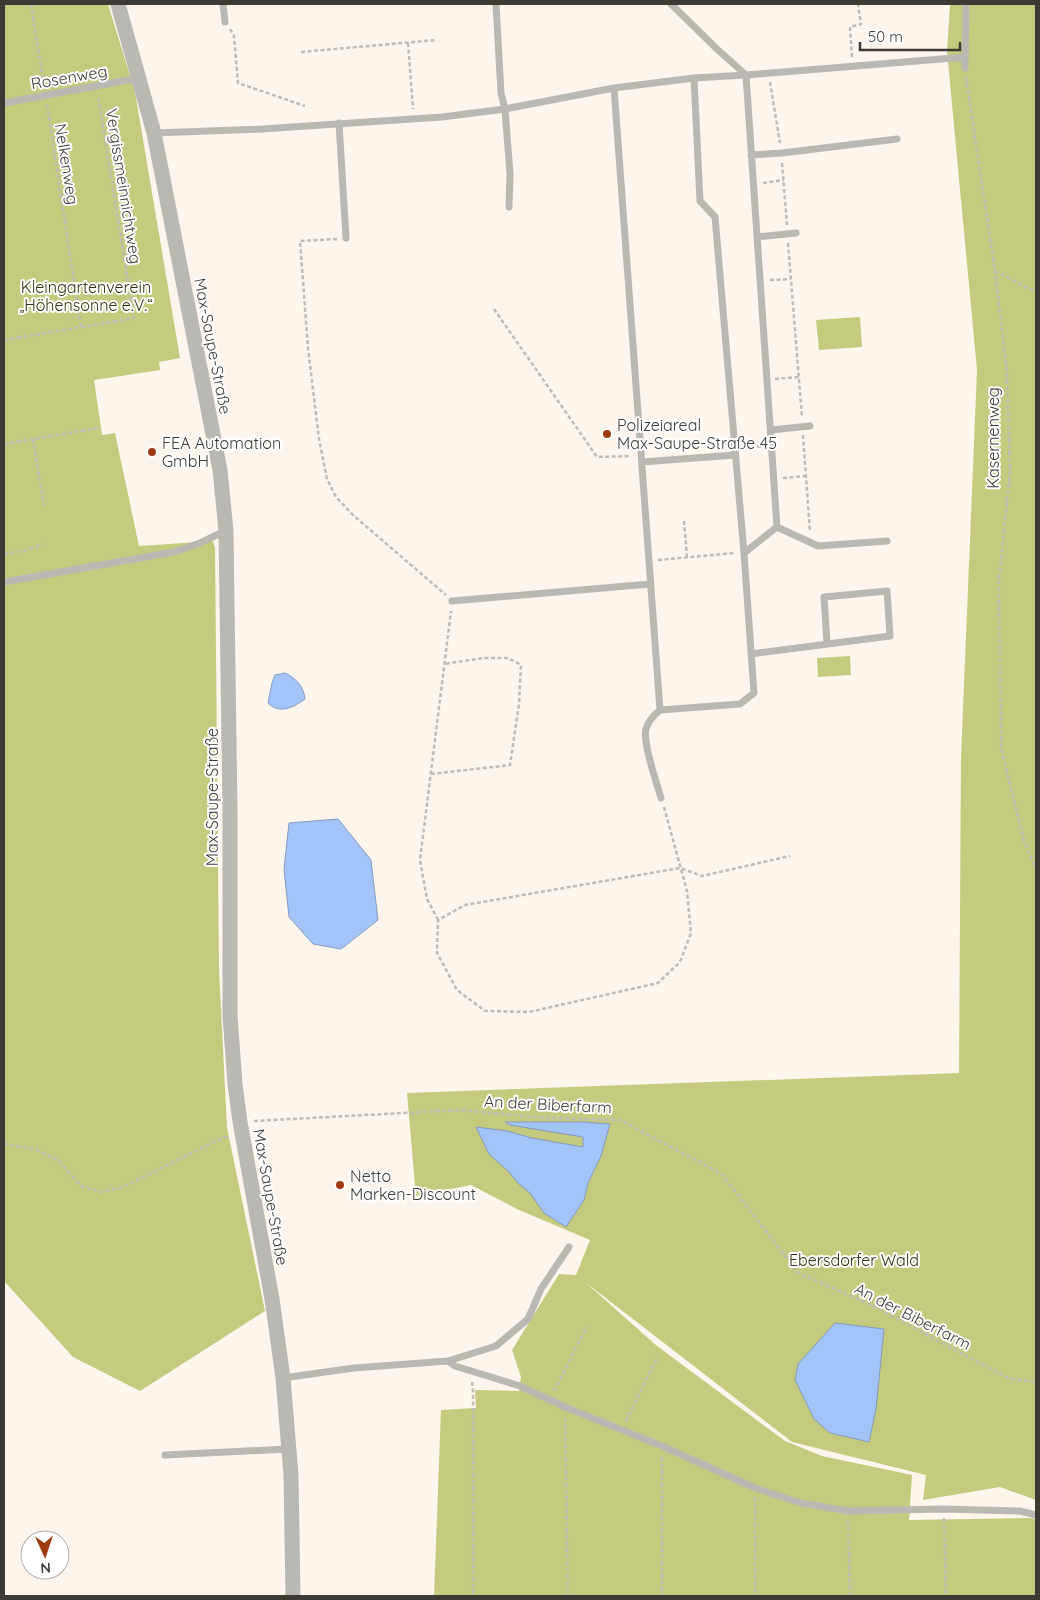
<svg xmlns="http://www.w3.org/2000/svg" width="1040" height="1600" font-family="Quicksand,sans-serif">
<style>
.green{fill:#c5cb7e}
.water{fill:#a2c4f9;stroke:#849abe}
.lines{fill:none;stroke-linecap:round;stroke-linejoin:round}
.path{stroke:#c2bbb4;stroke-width:2.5;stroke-dasharray:4 2.5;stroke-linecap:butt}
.service{stroke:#b9b8b3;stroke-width:7}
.tertiary{stroke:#b9b8b3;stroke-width:15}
.poi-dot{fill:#9f390e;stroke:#fff;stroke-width:2}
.labels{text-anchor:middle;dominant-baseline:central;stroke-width:4;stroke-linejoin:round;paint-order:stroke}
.street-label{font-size:16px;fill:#3d3935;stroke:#fff}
.park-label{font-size:16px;fill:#323411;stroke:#fff}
.poi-label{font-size:16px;fill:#3d3935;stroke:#fff;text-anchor:start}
</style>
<rect width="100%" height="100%" fill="#fef5ed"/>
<!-- green -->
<path class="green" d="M 4,4 L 108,4 L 135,92 L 180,358 L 159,362 L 160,370 L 94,380 L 102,435 L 115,433 L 139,546 L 213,541 L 215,548 L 219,969 L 227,1128 L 265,1311 L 140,1391 L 73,1357 L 4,1281 Z
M 950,4 L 1036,4 L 1036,1500 L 1000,1487 L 923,1500 L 926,1475 L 792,1442 L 585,1282 L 657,1346 L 785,1441 L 822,1456 L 912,1475 L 909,1520 L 1032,1518 L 1036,1520 L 1036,1596 L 434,1596 L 441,1410 L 476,1408 L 475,1390 L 519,1391 L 521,1377 L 512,1350 L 559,1274 L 576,1275 L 590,1240 L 519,1210 L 471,1185 L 416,1196 L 407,1093 L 959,1073 L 961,757 L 977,370 L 947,51 Z
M 860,317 L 862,347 L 819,350 L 816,320 Z
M 850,656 L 851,675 L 818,677 L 817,658 Z"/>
<!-- water -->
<path class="water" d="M 285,673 C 296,678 304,687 305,699 C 294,707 280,715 268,703 L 272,683 L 275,675 Z
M 338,819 L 371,860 L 378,920 L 341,949 L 313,944 L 289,917 L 284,869 L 289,823 Z
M 505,1122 L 585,1122 L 610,1124 L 601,1156 L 588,1183 L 584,1200 L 566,1227 L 544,1213 L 530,1193 L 519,1184 L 508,1171 L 489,1154 L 476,1127 L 507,1131 L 532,1138 L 583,1147 L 583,1137 L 510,1125 Z
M 835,1323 L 884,1329 L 876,1409 L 869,1442 L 830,1433 L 814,1419 L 795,1380 L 798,1364 Z"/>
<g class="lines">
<!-- path -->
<path class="path" d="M 31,4 L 44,86
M 230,29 L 234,36 L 238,83 L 305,106
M 408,43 L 413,109
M 301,52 L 436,40
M 852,57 L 850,27 L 861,24 L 858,4
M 966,77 L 995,271 L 1007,372 L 1010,473 L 999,579 L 1001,748 L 1024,841 L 1036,869
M 770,82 L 780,143
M 47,104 L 81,327
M 782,163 L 787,225
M 763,183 L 784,180
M 337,239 L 300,241 L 308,348 L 319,439 L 327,479 L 336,497 L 354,516 L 446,595
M 788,243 L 802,417
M 995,271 L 1036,292
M 770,280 L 791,279
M 494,309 L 597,457 L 631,456
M 4,340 L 134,318 L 98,96
M 775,379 L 799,377
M 803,435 L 810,532
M 33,439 L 44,506
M 4,444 L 98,428
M 744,448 L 763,446
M 783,478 L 806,476
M 684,521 L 687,557
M 4,554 L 27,550 L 43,544
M 658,560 L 735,553
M 431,774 L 510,765 L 519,704 L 521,665 L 508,658 L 483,658 L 444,664
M 664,807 L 687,891 L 691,933 L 680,962 L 658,983 L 529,1012 L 485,1011 L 457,990 L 437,953 L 438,920 L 465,905 L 680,868 L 702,876 L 790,856
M 438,920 L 427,899 L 420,860 L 451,611
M 254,1121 L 459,1110 L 546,1118 L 620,1120 L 722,1174 L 798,1273 L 867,1303 L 1010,1379 L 1036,1382
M 4,1144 L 35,1149 L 59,1161 L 81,1186 L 101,1192 L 123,1187 L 216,1141 L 229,1136
M 472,1382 L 473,1391 L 473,1596
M 554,1391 L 587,1326
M 565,1418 L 568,1596
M 626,1421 L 658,1356
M 662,1457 L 662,1596
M 755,1497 L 755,1596
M 944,1518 L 946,1596
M 848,1520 L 850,1596"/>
<!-- service -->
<path class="service" d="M 223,4 L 225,22
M 496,4 L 501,93 L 505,109 L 510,174 L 509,207
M 671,4 L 717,49 L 746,75
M 965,68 L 966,4
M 614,88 L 660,710 L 740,704 L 754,693 L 744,553 L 715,217 L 700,201 L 694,78
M 4,103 L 139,78
M 339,123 L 346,238
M 154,133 L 262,129 L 442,117 L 505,109 L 614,88 L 694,78 L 746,75
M 751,155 L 782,153 L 897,139
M 757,237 L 796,233
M 771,430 L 810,426
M 642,462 L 735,455
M 777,527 L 818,546 L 887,541
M 744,553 L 777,527 L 746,75 L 965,57
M 4,582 L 174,552 L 200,543 L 225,531
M 452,601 L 650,584
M 751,654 L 890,636 L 887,591 L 824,597 L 827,643
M 660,710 C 654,715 648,721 646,729 C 642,741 657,784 661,798
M 448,1361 L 455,1366 L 520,1386 L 565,1407 L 662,1446 L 755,1488 L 801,1503 L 848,1511 L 943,1509 L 1020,1511 L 1036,1515
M 283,1378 L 354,1368 L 448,1361 L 496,1346 L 528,1319 L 541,1289 L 569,1247
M 165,1455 L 289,1449"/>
<!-- tertiary -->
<path class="tertiary" d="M 118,4 L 154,133 L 220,470 L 226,531 L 230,812 L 230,1016 L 235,1084 L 240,1122 L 272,1299 L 283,1378 L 291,1475 L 293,1596"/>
</g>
<!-- markers -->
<g class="poi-dot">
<circle cx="607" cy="434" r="5"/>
<circle cx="152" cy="452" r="5"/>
<circle cx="340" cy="1185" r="5"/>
</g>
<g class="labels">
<!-- street labels -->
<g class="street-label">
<text transform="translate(69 77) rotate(-10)">Rosenweg</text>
<text transform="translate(67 164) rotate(81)">Nelkenweg</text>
<text transform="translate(124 186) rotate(81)">Vergissmeinnichtweg</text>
<text transform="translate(213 346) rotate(79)">Max-Saupe-Straße</text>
<text transform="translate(993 438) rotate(-90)">Kasernenweg</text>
<text transform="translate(212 797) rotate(-90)">Max-Saupe-Straße</text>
<text transform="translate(548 1104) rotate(3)">An der Biberfarm</text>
<text transform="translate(271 1197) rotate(80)">Max-Saupe-Straße</text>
<text transform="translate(913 1316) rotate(27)">An der Biberfarm</text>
</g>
<!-- park labels -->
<g class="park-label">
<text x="86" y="287">Kleingartenverein<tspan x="86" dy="18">„Höhensonne e.V.“</tspan></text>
<text x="854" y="1260">Ebersdorfer Wald</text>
</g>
<!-- poi labels -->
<g class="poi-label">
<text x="617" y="425">Polizeiareal<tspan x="617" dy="18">Max-Saupe-Straße 45</tspan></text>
<text x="162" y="443">FEA Automation<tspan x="162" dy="18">GmbH</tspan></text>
<text x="350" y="1176">Netto<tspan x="350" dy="18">Marken-Discount</tspan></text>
</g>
</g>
<!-- border -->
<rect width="1040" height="1600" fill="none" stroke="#3d3935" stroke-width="10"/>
<!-- north arrow -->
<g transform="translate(45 1555) rotate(177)"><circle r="24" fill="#ffffff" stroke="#b1b0ae"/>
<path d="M0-4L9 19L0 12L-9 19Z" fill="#9f390e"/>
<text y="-8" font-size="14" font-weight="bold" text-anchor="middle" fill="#3d3935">N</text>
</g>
<!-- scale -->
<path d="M860 42v8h100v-8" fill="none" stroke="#3d3935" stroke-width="2.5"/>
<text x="868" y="42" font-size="15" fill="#3d3935" stroke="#ffffff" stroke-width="4" paint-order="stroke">50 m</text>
</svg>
